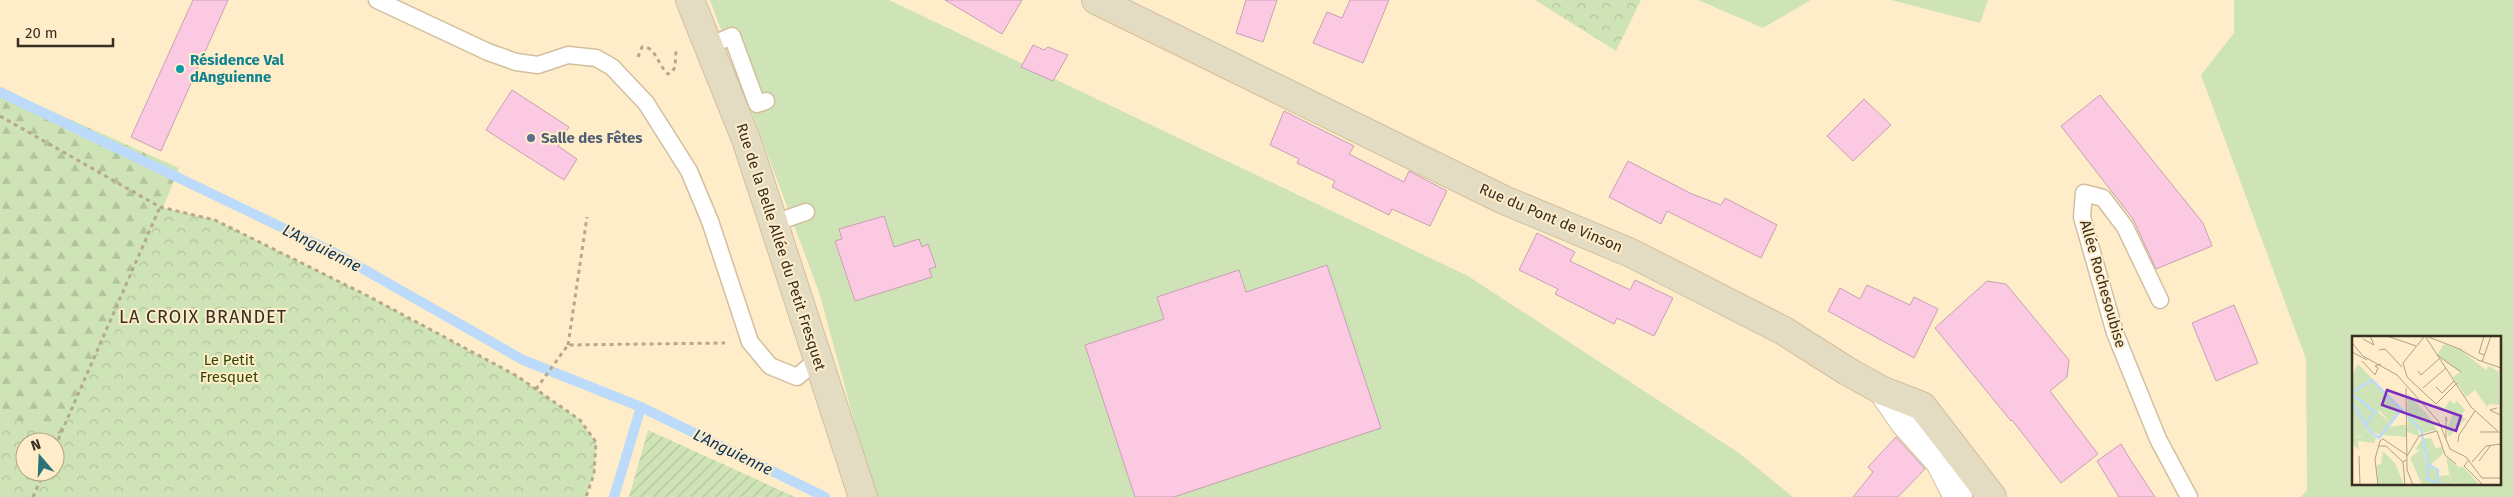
<svg xmlns="http://www.w3.org/2000/svg" width="2513" height="497" font-family="'Fira Sans',sans-serif">
<style>
.grass{fill:#cfe4b6;fill-rule:evenodd}
.forest{fill:url(#forest-firs);fill-rule:evenodd}
.park{fill:url(#park-crowns);fill-rule:evenodd}
.garden{fill:url(#garden-furrows)}
.lines{fill:none;stroke-linecap:round;stroke-linejoin:round}
.stream{stroke:#bcdaf9;stroke-width:10}
.building{fill:#fcc9e2;stroke:#c5a1b3}
.lane-casing{stroke:#d1bf9e;stroke-width:19}
.street-casing{stroke:#d1bf9e;stroke-width:30}
.secondary-casing{stroke:#d1bf9e;stroke-width:30}
.path{stroke:#b6a88d;stroke-width:3;stroke-dasharray:4 4;stroke-linecap:butt}
.lane{stroke:#fff;stroke-width:16}
.street{stroke:#fff;stroke-width:28}
.secondary{stroke:#e4dcc2;stroke-width:28}
.culture-dot{fill:#0f9aa8;stroke:#ffedca;stroke-width:2}
.service-dot{fill:#5c6f8a;stroke:#ffedca;stroke-width:2}
.labels{text-anchor:middle;dominant-baseline:central;stroke-width:4;stroke-linejoin:round;paint-order:stroke}
.culture-label{font-size:15px;font-weight:bold;fill:#0d838f;stroke:#ffedca;text-anchor:start}
.service-label{font-size:15px;font-weight:bold;fill:#4e5e75;stroke:#ffedca;text-anchor:start}
.street-label{font-size:15px;fill:#362f22;stroke:#ffedca}
.park-label{font-size:15px;fill:#324a02;stroke:#ffedca}
.water-label{font-size:16px;font-style:italic;fill:#093357;stroke:#ffedca}
.quarter-label{font-size:18px;letter-spacing:1px;fill:#362f22;stroke:#ffedca}
.inset-river{fill:none;stroke:#bcdaf9;stroke-width:2.5}
.inset-road{fill:none;stroke:#afa187;stroke-width:1}
.view{fill:#7b2cbf;fill-opacity:0.15;stroke:#7b2cbf;stroke-width:2.5}
.inset-edge{fill:none;stroke:#362f22;stroke-width:2.5}
</style>
<defs>
<pattern id="forest-firs" width="22" height="20" patternUnits="userSpaceOnUse" patternTransform="scale(1.25)"><rect width="22" height="20" fill="#cfe4b6"/><path d="M5 1l3.5 6h-7zM16 11l3.5 6h-7z" fill="#b2c49c"/></pattern>
<pattern id="park-crowns" width="20" height="18" patternUnits="userSpaceOnUse" patternTransform="scale(1.25)"><rect width="20" height="18" fill="#cfe4b6"/><path d="M2 6a3 3 0 1 1 6 0M12 15a3 3 0 1 1 6 0" fill="none" stroke="#b2c49c"/></pattern>
<pattern id="garden-furrows" width="10" height="10" patternUnits="userSpaceOnUse" patternTransform="scale(1.25)"><rect width="10" height="10" fill="#cfe4b6"/><path d="M-1 1l2-2M0 10L10 0M9 11l2-2" fill="none" stroke="#b2c49c"/></pattern>
</defs>
<rect width="100%" height="100%" fill="#ffedca"/>
<!-- grass -->
<path class="grass" d="M 710,0 L 889,0 L 1468,276 L 1739,453 L 1793,497 L 875,497 L 819,292 Z
M 1698,0 L 1811,0 L 1763,28 Z
M 1891,0 L 1988,0 L 1980,23 Z
M 2234,0 L 2513,0 L 2513,497 L 2301,497 L 2307,490 L 2306,359 L 2201,75 L 2234,33 ZM 2353,337 L 2499,337 L 2499,483 L 2353,483 Z"/>
<!-- forest -->
<path class="forest" d="M 0,88 L 179,168 L 46,497 L 0,497 ZM 25,442 L 55,442 L 55,472 L 25,472 Z"/>
<!-- park -->
<path class="park" d="M 1535,0 L 1641,0 L 1616,51 Z
M 160,207 L 215,220 L 368,296 L 517,376 L 580,420 L 596,442 L 594,474 L 586,497 L 0,497 L 0,412 L 59,438 ZM 25,442 L 55,442 L 55,472 L 25,472 Z"/>
<!-- garden -->
<path class="garden" d="M 648,430 L 795,497 L 629,497 Z"/>
<g class="lines">
<!-- stream -->
<path class="stream" d="M 0,92 L 335,253 L 523,360 L 641,407 L 825,497
M 614,497 L 641,407"/>
</g>
<!-- building -->
<path class="building" d="M 193,0 L 228,0 L 161,151 L 131,137 Z
M 945,0 L 1022,0 L 1002,34 Z
M 1246,0 L 1277,0 L 1263,42 L 1236,33 Z
M 1350,0 L 1389,0 L 1363,63 L 1313,43 L 1327,12 L 1342,18 Z
M 1033,45 L 1044,50 L 1048,47 L 1068,55 L 1053,81 L 1021,67 Z
M 512,90 L 569,127 L 558,146 L 577,159 L 564,180 L 486,130 Z
M 2100,95 L 2203,223 L 2212,246 L 2156,269 L 2133,219 L 2061,126 Z
M 1864,99 L 1891,125 L 1853,161 L 1827,136 Z
M 1284,111 L 1354,146 L 1349,154 L 1404,182 L 1409,171 L 1447,191 L 1430,226 L 1392,209 L 1389,215 L 1332,187 L 1335,181 L 1297,163 L 1299,159 L 1270,145 Z
M 1628,161 L 1692,194 L 1721,205 L 1725,198 L 1777,225 L 1761,258 L 1667,211 L 1661,224 L 1609,197 Z
M 884,216 L 894,247 L 919,239 L 922,247 L 928,244 L 936,267 L 929,269 L 932,277 L 855,301 L 835,241 L 842,239 L 839,229 Z
M 1537,233 L 1575,252 L 1570,261 L 1630,290 L 1635,280 L 1673,298 L 1654,336 L 1617,318 L 1614,324 L 1555,294 L 1558,289 L 1519,270 Z
M 1327,265 L 1381,428 L 1174,497 L 1135,497 L 1085,345 L 1164,319 L 1157,297 L 1239,270 L 1246,292 Z
M 1987,281 L 2006,284 L 2069,360 L 2067,377 L 2050,391 L 2098,454 L 2061,483 L 2012,420 L 2011,421 L 1935,328 Z
M 1867,285 L 1910,305 L 1914,297 L 1938,309 L 1914,358 L 1828,311 L 1840,288 L 1860,299 Z
M 2234,305 L 2258,363 L 2216,381 L 2192,323 Z
M 1896,437 L 1925,469 L 1898,497 L 1853,497 L 1873,472 L 1868,467 Z
M 2121,444 L 2130,459 L 2155,497 L 2119,497 L 2097,461 Z"/>
<g class="lines">
<!-- lane casing -->
<g class="lane-casing">
<path id="lane" d="M 377,0 L 488,52 L 516,62 L 538,65 L 568,55 L 596,58 L 612,67 L 646,103 L 689,171 L 710,221 L 750,342 L 770,366 L 797,377 L 818,359
M 709,46 L 732,36 L 757,104 L 766,101
M 774,223 L 806,212
M 2160,300 L 2125,227 L 2103,198 L 2084,193 L 2082,217 L 2115,333 L 2158,439 L 2189,497"/>
</g>
<!-- street casing -->
<g class="street-casing">
<path id="street" d="M 1883,391 L 1905,423 L 1940,462 L 1958,497"/>
</g>
<!-- secondary casing -->
<g class="secondary-casing">
<path id="secondary" d="M 690,0 L 747,142 L 863,497
M 1096,0 L 1504,200 L 1631,253 L 1784,331 L 1847,371 L 1883,391 L 1922,406 L 1992,497"/>
</g>
<!-- path -->
<path class="path" d="M 638,57 L 642,47 C 656,46 658,66 668,74 L 672,72 L 675,67 L 676,51 L 678,49
M 0,116 L 160,207 L 215,220 L 368,296 L 517,376 L 580,420 L 596,442 L 594,474 L 586,497
M 568,345 L 587,217
M 536,389 L 568,345 L 725,343
M 55,447 L 160,207
M 33,497 L 44,472"/>
<!-- lane -->
<use href="#lane" class="lane"/>
<!-- street -->
<use href="#street" class="street"/>
<!-- secondary -->
<use href="#secondary" class="secondary"/>
</g>
<!-- markers -->
<circle class="culture-dot" cx="180" cy="69" r="5"/>
<circle class="service-dot" cx="531" cy="138" r="5"/>
<g class="labels">
<!-- culture labels -->
<g class="culture-label">
<text x="190" y="60">Résidence Val<tspan x="190" dy="17">dAnguienne</tspan></text>
</g>
<!-- service labels -->
<g class="service-label">
<text x="541" y="138">Salle des Fêtes</text>
</g>
<!-- street labels -->
<g class="street-label">
<text transform="translate(1551 218) rotate(23)">Rue du Pont de Vinson</text>
<text transform="translate(781 247) rotate(72)">Rue de la Belle Allée du Petit Fresquet</text>
<text transform="translate(2103 284) rotate(74)">Allée Rochesoubise</text>
</g>
<!-- park labels -->
<g class="park-label">
<text x="229" y="360">Le Petit<tspan x="229" dy="17">Fresquet</tspan></text>
</g>
<!-- water labels -->
<g class="water-label">
<text transform="translate(322 248) rotate(27)">L'Anguienne</text>
<text transform="translate(733 452) rotate(26)">L'Anguienne</text>
</g>
<!-- quarter labels -->
<g class="quarter-label">
<text x="203" y="317">LA CROIX BRANDET</text>
</g>
</g>
<!-- overview -->
<g transform="translate(2352 336)">
<rect width="149" height="149" fill="#ffedca"/>
<path d="M 92,8 L 107,13 L 134,34 L 137,30 L 147,36 L 147,69 L 138,68 L 135,71 L 123,54 L 114,61 L 101,41 L 108,36 L 85,19 ZM 56,58 L 75,78 L 85,94 L 70,97 L 55,79 ZM 98,64 L 102,68 L 105,65 L 113,74 L 109,80 L 114,83 L 97,101 L 95,94 L 101,77 L 84,71 L 86,68 L 92,73 ZM 7,82 L 13,92 L 10,99 L 0,102 L 0,84 ZM 70,112 L 75,129 L 84,131 L 87,140 L 97,139 L 99,147 L 104,149 L 70,149 L 58,122 ZM 31,115 L 43,127 L 52,149 L 26,149 L 25,129 L 29,128 Z" fill="#cfe4b6"/>
<path d="M 6,28 L 38,61 L 26,76 L 39,88 L 29,102 L 29,99 L 15,93 L 6,105 L 7,114 L 0,108 L 0,102 L 10,100 L 12,92 L 7,82 L 0,84 L 0,40 Z" fill="#cfe4b6"/>
<path d="M 37,62 L 48,74 L 38,87 L 24,70 Z" fill="#cfe4b6"/>
<path d="M 56,80 L 66,91 L 67,100 L 55,96 ZM 49,89 L 54,89 L 54,101 L 31,99 L 37,91 ZM 14,93 L 24,102 L 22,107 L 6,105 ZM 79,102 L 84,113 L 90,110 L 91,118 L 78,129 L 70,113 L 63,114 L 70,103 ZM 94,121 L 108,132 L 110,130 L 128,149 L 99,147 Z" fill="#cfe4b6"/>
<path class="inset-river" d="M 0,56 L 20,44 L 52,76M 0,58 L 23,76 L 14,87M 0,67 L 18,95 L 27,102 L 49,74M 55,79 L 69,94 L 76,128 L 86,134 L 85,149M 76,128 L 75,143 L 83,146"/>
<path class="inset-road" d="M 35,0 L 64,10M 73,0 L 119,71 L 149,98M 74,0 L 110,14M 132,0 L 127,17 L 132,19M 11,3 L 22,9 L 18,0M 0,7 L 11,20 L 45,39 L 87,86 L 98,113 L 114,121 L 130,142 L 149,142M 27,14 L 33,13 L 50,31M 109,14 L 126,24 L 149,32M 0,16 L 15,24M 85,19 L 109,36M 10,25 L 23,39 L 26,32 L 23,30 L 29,28M 130,26 L 139,0M 51,27 L 55,41 L 84,68 L 105,47M 51,27 L 72,1M 66,35 L 69,39 L 87,23M 84,51 L 90,57 L 102,45M 54,52 L 55,134 L 61,149M 71,52 L 94,32M 145,72 L 138,74 L 148,79M 85,95 L 93,119 L 104,128M 128,96 L 146,96M 94,102 L 94,81 L 95,85M 106,106 L 107,99 L 123,75M 27,110 L 34,110 L 51,126 L 54,124M 7,120 L 8,149M 55,120 L 67,100 L 85,95M 117,124 L 112,130 L 131,149M 127,125 L 139,109M 51,126 L 53,149M 120,126 L 134,110 L 149,108M 26,149 L 23,123 L 28,105 L 31,103 L 55,119"/>
<path class="view" d="M 35,54 L 109,80 L 104,95 L 30,69 Z"/>
<rect width="149" height="149" class="inset-edge"/>
</g>
<!-- north arrow -->
<g transform="translate(40 457) rotate(341)"><circle r="24" fill="#ffedca" stroke="#afa187"/>
<path d="M0-4L9 19L0 12L-9 19Z" fill="#297379"/>
<text y="-8" font-size="14" font-weight="bold" text-anchor="middle" fill="#362f22">N</text>
</g>
<!-- scale -->
<path d="M18 38v8h95v-8" fill="none" stroke="#362f22" stroke-width="2.5"/>
<text x="25" y="38" font-size="15" fill="#362f22" stroke="#ffedca" stroke-width="4" paint-order="stroke">20 m</text>
</svg>
